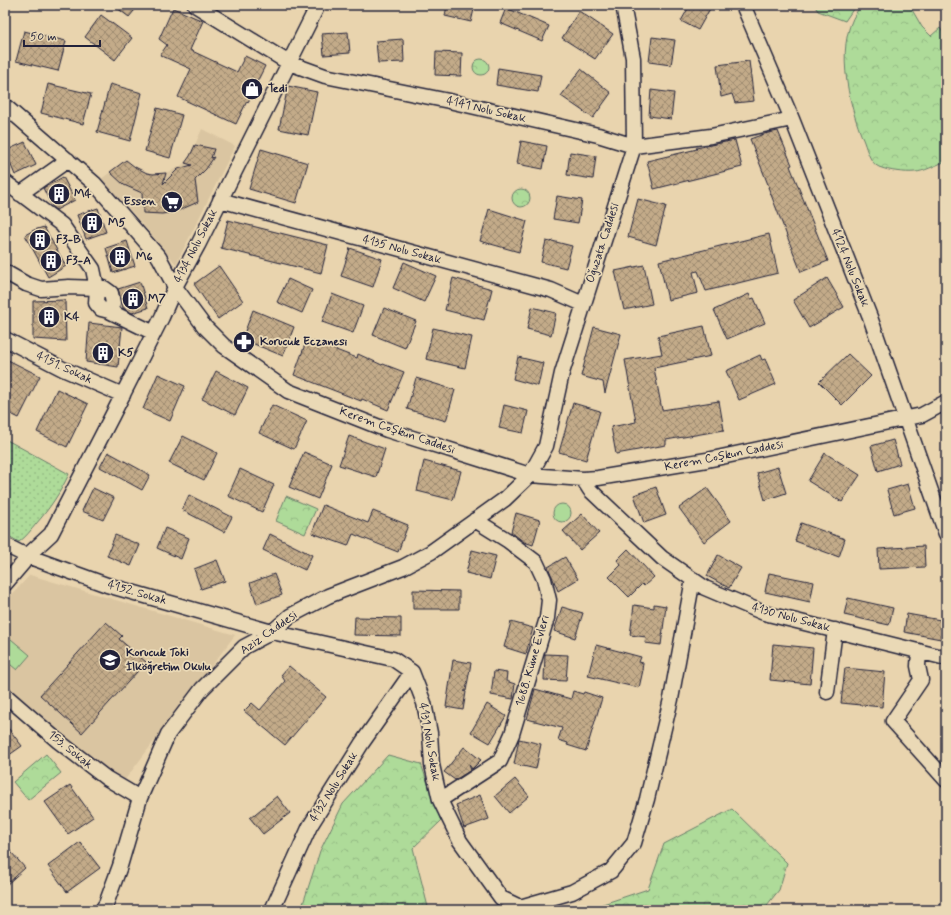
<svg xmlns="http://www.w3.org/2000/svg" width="951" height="915" font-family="Mynerve,sans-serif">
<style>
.built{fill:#dac5a1}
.grass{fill:url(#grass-dots);stroke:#687e6a}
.forest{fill:url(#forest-crowns);stroke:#687e6a}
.garden{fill:#aedb99;stroke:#687e6a}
.building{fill:url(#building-cross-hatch);stroke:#22223b}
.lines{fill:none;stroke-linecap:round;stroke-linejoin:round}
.minor-casing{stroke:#22223b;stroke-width:17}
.minor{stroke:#ead9b6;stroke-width:14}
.labels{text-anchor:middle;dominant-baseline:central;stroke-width:3.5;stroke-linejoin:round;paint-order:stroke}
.poi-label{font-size:12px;font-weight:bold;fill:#22223b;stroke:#ead9b6;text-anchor:start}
.street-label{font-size:12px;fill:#22223b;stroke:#ead9b6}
</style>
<defs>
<pattern id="grass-dots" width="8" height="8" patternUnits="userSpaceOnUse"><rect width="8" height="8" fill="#aedb99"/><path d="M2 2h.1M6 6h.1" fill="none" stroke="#95bc85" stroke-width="1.8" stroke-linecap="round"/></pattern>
<pattern id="forest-crowns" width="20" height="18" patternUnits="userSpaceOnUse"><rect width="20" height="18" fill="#aedb99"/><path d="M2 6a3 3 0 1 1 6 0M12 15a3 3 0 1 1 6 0" fill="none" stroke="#95bc85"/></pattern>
<pattern id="building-cross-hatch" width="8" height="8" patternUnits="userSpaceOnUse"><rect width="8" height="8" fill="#c3ab89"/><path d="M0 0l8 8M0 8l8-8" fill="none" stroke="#9e8b71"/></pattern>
</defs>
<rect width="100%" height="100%" fill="#e9d4ae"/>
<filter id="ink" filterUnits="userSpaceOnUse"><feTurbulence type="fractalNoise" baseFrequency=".025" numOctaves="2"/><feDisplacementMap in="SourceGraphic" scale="8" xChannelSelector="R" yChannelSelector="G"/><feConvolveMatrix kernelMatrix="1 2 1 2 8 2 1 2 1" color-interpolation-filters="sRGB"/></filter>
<g filter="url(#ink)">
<!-- built -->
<path class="built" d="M 202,129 L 235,146 L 176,264 L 134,214 L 100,180 L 126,160 L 135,167 L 147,173 L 159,174 L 171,171 L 182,165 L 190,156 Z
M 30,575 L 235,635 L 124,781 L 59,736 L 5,685 L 5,602 Z"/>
<!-- grass -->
<path class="grass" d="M 5,439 L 69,474 C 60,493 50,508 36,524 C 31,530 26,537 19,542 L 5,534 Z"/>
<!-- forest -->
<path class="forest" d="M 814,5 L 856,5 L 845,21 L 818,11 Z
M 862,5 L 908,5 L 911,8 L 922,27 L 931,36 L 940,28 L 946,37 L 946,161 L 944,162 C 936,165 923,172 915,172 C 905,173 889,171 879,167 C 870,163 867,150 864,142 C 848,104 832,38 862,5 Z
M473 67a8 8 0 1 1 16 0a8 8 0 1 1-16 0Z
M512 198a9 9 0 1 1 18 0a9 9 0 1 1-18 0Z
M 286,496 L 316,509 L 305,534 L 276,521 Z
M 46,754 L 61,773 L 28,800 L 13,782 Z
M 388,755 L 421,764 L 441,821 L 413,848 L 428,907 L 432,910 L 301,910 L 320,851 L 343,804 Z
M 732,809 L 787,863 L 779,890 L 763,910 L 585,910 L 648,889 L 664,844 Z"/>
<!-- garden -->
<path class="garden" d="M553 513a9 9 0 1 1 18 0a9 9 0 1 1-18 0Z
M 5,634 L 30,655 L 17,670 L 5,660 Z"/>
<!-- building -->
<path class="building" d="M 113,5 L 139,5 L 129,17 Z
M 447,5 L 475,5 L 471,22 L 445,16 Z
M 690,5 L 712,5 L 698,30 L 681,21 Z
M 173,8 L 203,21 L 190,50 L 237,72 L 245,56 L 265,66 L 256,84 L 259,86 L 255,94 L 253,93 L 248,102 L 247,101 L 236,124 L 178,97 L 191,69 L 160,55 L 167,45 L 159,39 Z
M 506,8 L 549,26 L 542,41 L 500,23 Z
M 579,11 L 613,34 L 595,59 L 562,38 Z
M 101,15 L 132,38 L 115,60 L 85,37 Z
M 24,31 L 66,41 L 58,71 L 16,61 Z
M 348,32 L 350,53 L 324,55 L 322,34 Z
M 652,37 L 675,40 L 671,65 L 649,62 Z
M 403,39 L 404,62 L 378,63 L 376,41 Z
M 436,52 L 462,53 L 461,76 L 435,75 Z
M 749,61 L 754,101 L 735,103 L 732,94 L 721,97 L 717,65 Z
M 498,68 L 541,75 L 538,92 L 496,85 Z
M 581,69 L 611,93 L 593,118 L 561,96 Z
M 48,84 L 91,94 L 83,124 L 41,113 Z
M 110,84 L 142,93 L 130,141 L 97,132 Z
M 288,86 L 317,92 L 308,135 L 279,129 Z
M 651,90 L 674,93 L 671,119 L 649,116 Z
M 157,108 L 182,115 L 170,158 L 145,151 Z
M 778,131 L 792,165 L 790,166 L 828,261 L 801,272 L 768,187 L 769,187 L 750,139 L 764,134 Z
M 735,140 L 742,167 L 654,189 L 647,161 L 697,149 L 696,148 Z
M 521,141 L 547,146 L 543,169 L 517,164 Z
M 25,142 L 36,165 L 15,175 L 5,151 Z
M 195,145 L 214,149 L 211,158 L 214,157 L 206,169 L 195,180 L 198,202 L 175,212 L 162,214 L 143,213 L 142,193 L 124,185 L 110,172 L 126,160 L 135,167 L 147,173 L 153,174 L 166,173 L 163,184 L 178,169 L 192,165 L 185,163 L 190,156 Z
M 261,149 L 308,163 L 296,203 L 249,189 Z
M 570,152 L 596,156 L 593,179 L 567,175 Z
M 63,177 L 75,200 L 56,210 L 53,208 L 43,188 Z
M 557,196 L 582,200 L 578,223 L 553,219 Z
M 638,199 L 666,206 L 656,245 L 628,237 Z
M 98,208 L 106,232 L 86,239 L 77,215 Z
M 489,209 L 527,221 L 519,252 L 480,241 Z
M 228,220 L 328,245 L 321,273 L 221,248 Z
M 44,227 L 66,266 L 48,277 L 25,235 L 34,230 Z
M 769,234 L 778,273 L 706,291 L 698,271 L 693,272 L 698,293 L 668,300 L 659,261 Z
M 127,241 L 135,266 L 113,273 L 106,248 Z
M 546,241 L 551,242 L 552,241 L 572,246 L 566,268 L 541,262 Z
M 350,248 L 382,259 L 373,287 L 341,276 Z
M 404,262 L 436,276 L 424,302 L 393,288 Z
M 644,265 L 652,304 L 624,310 L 615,271 Z
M 219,266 L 243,301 L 218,319 L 194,284 Z
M 453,278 L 492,289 L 484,320 L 445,310 Z
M 827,278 L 844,307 L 809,328 L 793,300 Z
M 288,279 L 312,290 L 302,313 L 277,302 Z
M 140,282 L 148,308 L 132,313 L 123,308 L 118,289 Z
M 332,294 L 363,306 L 353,333 L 322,322 Z
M 749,294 L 751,299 L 754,298 L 765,323 L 727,339 L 714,310 Z
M 65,300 L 66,341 L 33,339 L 33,301 Z
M 532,307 L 556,313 L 551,335 L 527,329 Z
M 384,308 L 416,321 L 405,348 L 373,335 Z
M 253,310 L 294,327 L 283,356 L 242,339 Z
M 89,323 L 122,327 L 118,367 L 86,362 Z
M 704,326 L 711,356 L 654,368 L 662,410 L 719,401 L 724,430 L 666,440 L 666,445 L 616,454 L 611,427 L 636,422 L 625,360 L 662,354 L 658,336 Z
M 594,327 L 621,334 L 605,393 L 603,382 L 581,376 Z
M 433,328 L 472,337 L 465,368 L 426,359 Z
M 307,339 L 357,358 L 358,354 L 382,365 L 383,364 L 404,372 L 388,410 L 362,399 L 361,401 L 294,375 Z
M 848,354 L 871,376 L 842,405 L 819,382 Z
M 760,355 L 762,360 L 765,359 L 776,384 L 739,400 L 726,371 Z
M 518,357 L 543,363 L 538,386 L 513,379 Z
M 8,360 L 40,376 L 19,418 L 5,411 L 5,367 Z
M 216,371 L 248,388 L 235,415 L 202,399 Z
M 158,374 L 185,386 L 170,421 L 143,409 Z
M 416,378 L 455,390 L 446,421 L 407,409 Z
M 57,389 L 88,404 L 67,447 L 37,432 Z
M 573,403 L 600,411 L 586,460 L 559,452 Z
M 272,405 L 307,421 L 294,449 L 259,433 Z
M 504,405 L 528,411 L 523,433 L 499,428 Z
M 183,436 L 217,453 L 204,480 L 169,463 Z
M 349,436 L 385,449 L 376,477 L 339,465 Z
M 893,440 L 900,464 L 878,471 L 871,446 Z
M 108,452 L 150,475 L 142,490 L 100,467 Z
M 304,452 L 332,464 L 318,499 L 289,487 Z
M 825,453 L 860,475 L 842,502 L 808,481 Z
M 424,461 L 461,471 L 453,500 L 417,491 Z
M 778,467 L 786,493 L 765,500 L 757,473 Z
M 240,469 L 274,485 L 262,512 L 228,496 Z
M 908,484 L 915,508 L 894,514 L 887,490 Z
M 656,487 L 666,515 L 644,523 L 634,495 Z
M 93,488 L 114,498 L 103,520 L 82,511 Z
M 707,488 L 731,521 L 704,542 L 679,508 Z
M 189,495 L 232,517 L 224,532 L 182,510 Z
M 323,505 L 368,523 L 373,511 L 408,525 L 398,552 L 353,534 L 348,546 L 312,533 Z
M 516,513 L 540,520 L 533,545 L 524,542 L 511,532 Z
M 582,514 L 599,533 L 580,550 L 563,531 Z
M 801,523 L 845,539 L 839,557 L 795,541 Z
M 165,528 L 189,538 L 181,559 L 157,548 Z
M 270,534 L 312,555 L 305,570 L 263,550 Z
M 115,535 L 140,545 L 131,566 L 107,556 Z
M 924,546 L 925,567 L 879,569 L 878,549 Z
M 628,549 L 654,577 L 644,586 L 642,584 L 629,597 L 609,577 L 621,565 L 617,560 Z
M 472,550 L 496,556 L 490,579 L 466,573 Z
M 718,555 L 741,568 L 729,588 L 707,576 Z
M 565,557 L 578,579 L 558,591 L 548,567 Z
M 217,560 L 225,581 L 201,589 L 194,569 Z
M 769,573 L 814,582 L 810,602 L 765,592 Z
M 274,574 L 282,595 L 257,604 L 250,583 Z
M 413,590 L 459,591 L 459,609 L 413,609 Z
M 848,598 L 893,608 L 889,625 L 844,615 Z
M 654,604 L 666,606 L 661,645 L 645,643 L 646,637 L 630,635 L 634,605 L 654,608 Z
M 562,607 L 583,613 L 575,638 L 554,631 Z
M 907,614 L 946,621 L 946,640 L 904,632 Z
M 355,617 L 401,618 L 401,636 L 354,635 Z
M 106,622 L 122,636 L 119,639 L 146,662 L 82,733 L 40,695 Z
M 511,622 L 533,628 L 526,654 L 504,647 Z
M 773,644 L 813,648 L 810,684 L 770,680 Z
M 596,645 L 641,657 L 639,662 L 643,663 L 642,670 L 643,670 L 639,688 L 588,676 Z
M 545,654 L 568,655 L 566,681 L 544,680 Z
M 453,660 L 471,663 L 466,691 L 464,691 L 466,692 L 463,710 L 446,707 Z
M 289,666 L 326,697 L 285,745 L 244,711 L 252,703 L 260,710 L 285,681 L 281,675 Z
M 845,668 L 885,672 L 882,707 L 841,703 Z
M 494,671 L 507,673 L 506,681 L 515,684 L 513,699 L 491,695 Z
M 535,689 L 571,699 L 573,691 L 583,694 L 584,692 L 602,698 L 586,751 L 567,745 L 568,743 L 558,740 L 562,728 L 527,719 Z
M 487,704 L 506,716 L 490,743 L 471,732 Z
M 5,724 L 22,746 L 5,758 Z
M 519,739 L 541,744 L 536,769 L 514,764 Z
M 464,747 L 481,760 L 472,769 L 469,765 L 471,770 L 455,780 L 444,772 Z
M 515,779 L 529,796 L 509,813 L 495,796 Z
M 70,785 L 93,817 L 68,834 L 45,802 Z
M 480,795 L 489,819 L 464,828 L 456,805 Z
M 277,796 L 290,813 L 263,834 L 250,818 Z
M 80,842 L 100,868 L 67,892 L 48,866 Z
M 5,845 L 25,868 L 5,886 Z"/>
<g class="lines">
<!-- minor casing -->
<g class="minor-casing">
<path id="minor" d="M 195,5 L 289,63 L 325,76 L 449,101 L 598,135 L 634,146 L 711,136 L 792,119
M 743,5 L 792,119 L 870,317 L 946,534
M 5,106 L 95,184 L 159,257 L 175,287 L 204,326 L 224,346 L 288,391 L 387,430 L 530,475 L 583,479 L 598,478 L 707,460 L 922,415 L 946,402
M 5,182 L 62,225 L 93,269 L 97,288 L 69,287 L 41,289 L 26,284 L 5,272
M 20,194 L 68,160
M 220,200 L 551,290 L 583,304
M 109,311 L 113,303 L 111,293 L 104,288 L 97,288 L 96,303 L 101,309 L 109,311 L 154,333
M 5,339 L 63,369 L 123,395
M 583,479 L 590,490 L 662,558 L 705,588 L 764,613 L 946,658
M 5,545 L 27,556 L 107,585 L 272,632 L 393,659 L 412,672 L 424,703 L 430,733 L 432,765 L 440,800 L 460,841 L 501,898 L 520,907 L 572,892 L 611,871 L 634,843 L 647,799 L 671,699 L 693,579
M 5,584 L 23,563 L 27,556 L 51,534 L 112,416 L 162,317 L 175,287 L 198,245 L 318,5
M 919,651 L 918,666 L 921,680 L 893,721 L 946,780
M 827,692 L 835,630
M 5,695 L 58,741 L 106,778 L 140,798
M 440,800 L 500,761 L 512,734 L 547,618 L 549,600 L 544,579 L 536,562 L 507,540 L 475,520
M 102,910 L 106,904 L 120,866 L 140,798 L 168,734 L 202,689 L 244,647 L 272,632 L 290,616 L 328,596 L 403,567 L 431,552 L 505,499 L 530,475 L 546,446 L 562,373 L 634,146 L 633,58 L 623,5
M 272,910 L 310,826 L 362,743 L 412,672"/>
</g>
<!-- minor -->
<use href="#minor" class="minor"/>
</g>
</g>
<!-- icons -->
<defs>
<g id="shop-disc" transform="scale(1.15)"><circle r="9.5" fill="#22223b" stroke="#ead9b6"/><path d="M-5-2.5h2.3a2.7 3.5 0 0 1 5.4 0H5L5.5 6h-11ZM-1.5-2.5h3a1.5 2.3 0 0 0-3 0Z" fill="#fff"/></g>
<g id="building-disc" transform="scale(1.15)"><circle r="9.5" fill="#22223b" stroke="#ead9b6"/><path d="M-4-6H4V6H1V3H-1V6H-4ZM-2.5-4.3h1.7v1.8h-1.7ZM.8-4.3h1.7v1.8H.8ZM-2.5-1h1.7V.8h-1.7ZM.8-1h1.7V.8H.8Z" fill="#fff"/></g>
<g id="supermarket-disc" transform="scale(1.15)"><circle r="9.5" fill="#22223b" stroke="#ead9b6"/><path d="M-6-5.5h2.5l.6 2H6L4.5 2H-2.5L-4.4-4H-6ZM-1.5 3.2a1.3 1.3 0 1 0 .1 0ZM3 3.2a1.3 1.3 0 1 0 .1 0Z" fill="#fff"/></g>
<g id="pharmacy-disc" transform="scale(1.15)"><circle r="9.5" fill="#22223b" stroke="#ead9b6"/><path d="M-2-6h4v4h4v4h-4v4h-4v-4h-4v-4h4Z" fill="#fff"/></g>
<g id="school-disc" transform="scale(1.15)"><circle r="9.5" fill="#22223b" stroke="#ead9b6"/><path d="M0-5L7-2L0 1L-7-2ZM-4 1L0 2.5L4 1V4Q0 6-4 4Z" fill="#fff"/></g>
</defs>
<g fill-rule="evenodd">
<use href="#shop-disc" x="252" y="89"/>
<use href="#building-disc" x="59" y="194"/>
<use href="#supermarket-disc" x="172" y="202"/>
<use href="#building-disc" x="92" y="223"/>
<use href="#building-disc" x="40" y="240"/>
<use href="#building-disc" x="120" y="257"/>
<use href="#building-disc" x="51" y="261"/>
<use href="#building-disc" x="133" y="299"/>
<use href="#building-disc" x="49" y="317"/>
<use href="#pharmacy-disc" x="244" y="342"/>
<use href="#building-disc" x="103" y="353"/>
<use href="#school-disc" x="110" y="660"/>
</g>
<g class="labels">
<!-- poi labels -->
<g class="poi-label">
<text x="268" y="89">Tedi</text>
<text x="74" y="194">M4</text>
<text x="156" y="202" text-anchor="end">Essen</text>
<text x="108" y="223">M5</text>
<text x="56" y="240">F3-B</text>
<text x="136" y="257">M6</text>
<text x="66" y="261">F3-A</text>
<text x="148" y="299">M7</text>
<text x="64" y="317">K4</text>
<text x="260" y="342">Korucuk Eczanesi</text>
<text x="118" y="353">K5</text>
<text x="126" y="653">Korucuk Toki<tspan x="126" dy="14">İlköğretim Okulu</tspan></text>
</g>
<!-- street labels -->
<g class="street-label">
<text transform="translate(486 110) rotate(13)">4141 Nolu Sokak</text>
<text transform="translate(603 243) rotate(-72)">Oğuzata Caddesi</text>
<text transform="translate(196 246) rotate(-63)">4134 Nolu Sokak</text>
<text transform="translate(402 250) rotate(15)">4135 Nolu Sokak</text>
<text transform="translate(850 268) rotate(68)">4124 Nolu Sokak</text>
<text transform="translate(64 368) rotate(25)">4151. Sokak</text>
<text transform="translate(397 431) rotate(19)">Kerem Coşkun Caddesi</text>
<text transform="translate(724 456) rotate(-11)">Kerem Coşkun Caddesi</text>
<text transform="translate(137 593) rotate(16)">4152. Sokak</text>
<text transform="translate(791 618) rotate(15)">4130 Nolu Sokak</text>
<text transform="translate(269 633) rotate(-35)">Aziz Caddesi</text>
<text transform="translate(533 661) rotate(-74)">1688. Küme Evleri</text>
<text transform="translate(429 742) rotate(80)">4131 Nolu Sokak</text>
<text transform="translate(70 750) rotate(39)">153. Sokak</text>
<text transform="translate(334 787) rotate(-58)">4132 Nolu Sokak</text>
</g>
</g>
<!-- margin -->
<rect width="951" height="915" fill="none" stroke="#ead9b6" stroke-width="20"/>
<rect x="10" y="10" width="931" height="895" fill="none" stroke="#22223b" stroke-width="1.5" filter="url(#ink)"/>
<!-- scale -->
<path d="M24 40v6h76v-6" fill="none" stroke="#22223b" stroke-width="2"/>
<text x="30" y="40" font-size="12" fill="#22223b" stroke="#ead9b6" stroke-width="3" paint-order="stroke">50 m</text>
</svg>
